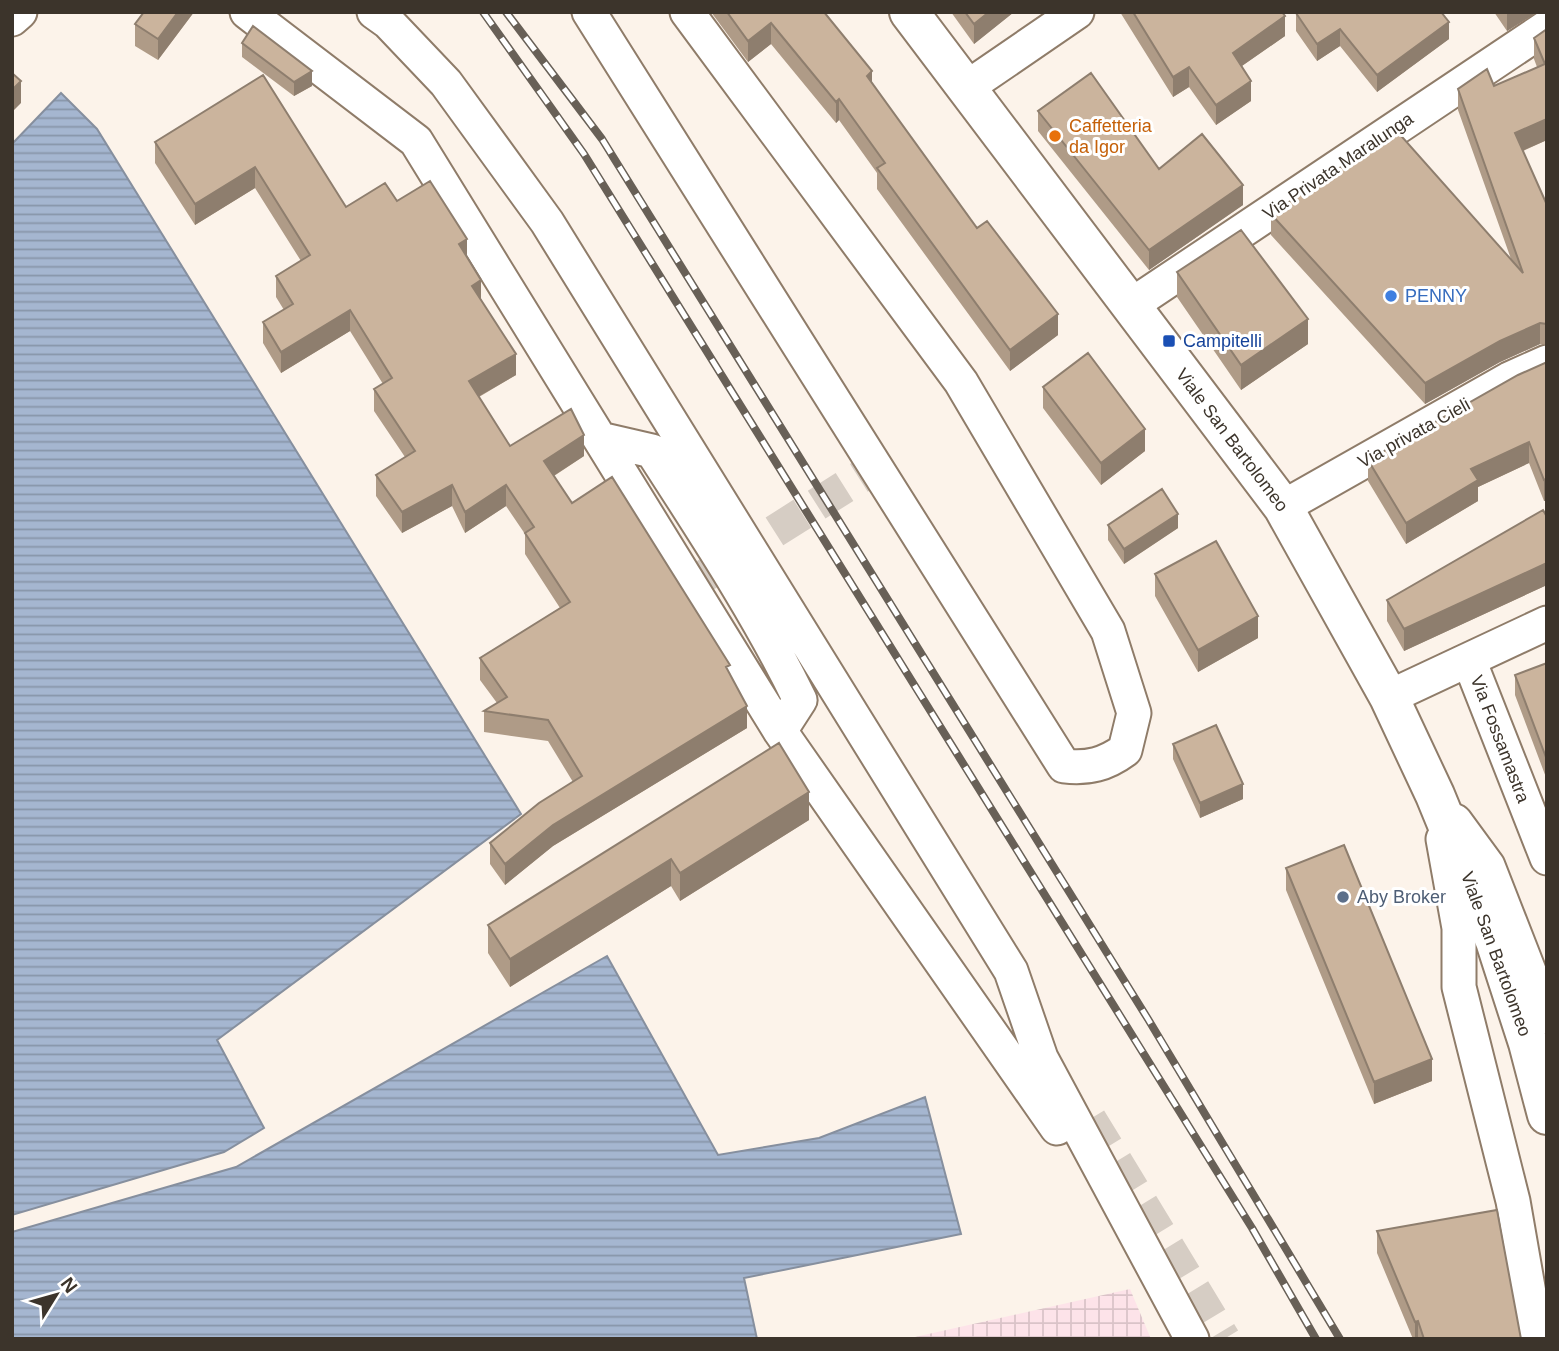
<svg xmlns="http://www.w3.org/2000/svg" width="1559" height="1351" font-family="Arial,sans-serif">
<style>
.industrial{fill:url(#industrial-grid)}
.water{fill:url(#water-rules);stroke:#868f9e;stroke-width:2}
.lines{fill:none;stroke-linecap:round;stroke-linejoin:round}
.minor-tunnel{stroke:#d6cdc4;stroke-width:33;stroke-dasharray:33 17;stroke-linecap:butt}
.minor-casing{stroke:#8f7c69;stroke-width:37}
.major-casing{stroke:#8f7c69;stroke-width:42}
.minor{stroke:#fff;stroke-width:33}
.major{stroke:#fff;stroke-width:38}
.rail-casing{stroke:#686057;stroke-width:8}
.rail{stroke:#fff;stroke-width:5;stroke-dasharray:16;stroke-linecap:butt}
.wall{fill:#af9b87}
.shaded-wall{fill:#8e7e6e}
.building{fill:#cbb49d;stroke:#8e7e6e;stroke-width:2}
.food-dot{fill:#e8710a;stroke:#fff;stroke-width:2.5}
.shop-dot{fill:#3f7fe0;stroke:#fff;stroke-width:2.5}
.transit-dot{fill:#1a4fb4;stroke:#fff;stroke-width:2.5}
.service-dot{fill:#5c6f8a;stroke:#fff;stroke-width:2.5}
.labels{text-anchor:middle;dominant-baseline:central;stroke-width:6;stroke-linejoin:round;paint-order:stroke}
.food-label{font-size:18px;fill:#c56008;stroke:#fff;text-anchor:start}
.street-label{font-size:18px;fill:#3c342b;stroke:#fff}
.shop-label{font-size:18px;fill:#366cbe;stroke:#fff;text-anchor:start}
.transit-label{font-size:18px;fill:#164399;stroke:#fff;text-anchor:start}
.service-label{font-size:18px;fill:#4e5e75;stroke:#fff;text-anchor:start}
</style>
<defs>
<pattern id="industrial-grid" width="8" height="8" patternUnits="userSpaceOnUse" patternTransform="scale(1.75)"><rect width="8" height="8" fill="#fde3e9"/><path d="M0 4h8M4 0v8" fill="none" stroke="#dac3c8"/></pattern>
<pattern id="water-rules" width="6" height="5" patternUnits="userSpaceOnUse" patternTransform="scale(1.75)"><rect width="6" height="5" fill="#a5b6d0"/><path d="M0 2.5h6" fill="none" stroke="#8895a9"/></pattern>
</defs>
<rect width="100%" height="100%" fill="#fcf3ea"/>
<!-- industrial -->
<path class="industrial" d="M 1130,1289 L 1151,1339 L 906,1339 Z"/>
<!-- water -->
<path class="water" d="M 61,93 L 97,129 L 521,814 L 217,1040 L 264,1128 L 224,1152 L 12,1215 L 12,144 Z
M 607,956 L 718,1155 L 819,1138 L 925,1097 L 961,1234 L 744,1278 L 757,1339 L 12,1339 L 12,1232 L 236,1167 Z"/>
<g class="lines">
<!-- minor-tunnel -->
<path class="minor-tunnel" d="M 690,585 L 876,467
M 1090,1119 L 1224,1339"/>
<!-- minor casing -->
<g class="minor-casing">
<path id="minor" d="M 247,12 L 416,141 L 780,731 L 1057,1128
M 374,12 L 388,22 L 446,83 L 547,222 L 1011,971 L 1041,1058 L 1192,1339
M 589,12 L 1064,766 C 1088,769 1106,764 1125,750 L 1134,713 L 1108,631 L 961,382 L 687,12
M 12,19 L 20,12
M 966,88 L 1077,12
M 1130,306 L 1547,27
M 600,439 L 652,451 C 704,532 758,613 800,700 L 780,731
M 1283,507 L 1509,379 L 1547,362
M 1469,660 L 1547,858
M 1389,697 L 1547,623
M 1455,821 L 1488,866 L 1547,1017
M 1443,839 L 1459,928 L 1459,987 L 1513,1201 L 1537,1339"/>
</g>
<!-- major casing -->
<g class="major-casing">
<path id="major" d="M 909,12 L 1283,507 L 1389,697 L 1435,795 L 1495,941 L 1528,1043 L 1547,1115"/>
</g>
<!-- minor -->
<use href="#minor" class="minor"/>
<!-- major -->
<use href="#major" class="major"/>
<!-- rail casing -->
<g class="rail-casing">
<path id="rail" d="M 483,12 L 584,154 L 1252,1228 L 1316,1339
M 506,12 L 602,139 L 1148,1019 L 1340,1339"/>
</g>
<!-- rail -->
<use href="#rail" class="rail"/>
</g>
<!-- wall -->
<path class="wall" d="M 144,12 L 194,12 L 158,60 L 135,46 L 135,24 Z
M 711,12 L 824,12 L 872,83 L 977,228 L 1058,335 L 1010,371 L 877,189 L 877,173 L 839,120 L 836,123 L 771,44 L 748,62 Z
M 951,12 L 1014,12 L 974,44 Z
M 1120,12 L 1282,12 L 1285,36 L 1242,66 L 1251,101 L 1216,125 L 1189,87 L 1173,97 Z
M 1494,12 L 1538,12 L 1507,31 Z
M 1296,13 L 1449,39 L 1377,92 L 1340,46 L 1317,61 L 1296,31 Z
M 1547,29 L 1547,140 L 1523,151 L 1547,205 L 1547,345 L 1540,344 L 1500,362 L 1425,404 L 1271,235 L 1271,214 L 1511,259 L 1458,110 L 1458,89 L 1494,86 L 1537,67 L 1534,59 L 1534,38 Z
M 242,43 L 312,86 L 294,96 L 242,57 Z
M 263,75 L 346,207 L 397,201 L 467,258 L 481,299 L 516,375 L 479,397 L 510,446 L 584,456 L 554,476 L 572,503 L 730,673 L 747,728 L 553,846 L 505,885 L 490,864 L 490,843 L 573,782 L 548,741 L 484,732 L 484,711 L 497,703 L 480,680 L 480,658 L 560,608 L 525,554 L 525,534 L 506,506 L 465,533 L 452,506 L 402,533 L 376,496 L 376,475 L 405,457 L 374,411 L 374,389 L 383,384 L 350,331 L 281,373 L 263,343 L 263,322 L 284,310 L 276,297 L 276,276 L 301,261 L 255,188 L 195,225 L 155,163 L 155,142 Z
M 1038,111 L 1159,169 L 1243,205 L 1149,270 L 1038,131 Z
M 1177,272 L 1308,344 L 1241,390 L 1177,297 Z
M 1547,362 L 1547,500 L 1544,501 L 1529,463 L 1478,487 L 1478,501 L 1406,544 L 1368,481 L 1368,460 Z
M 1043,387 L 1145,451 L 1101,485 L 1043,408 Z
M 1547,517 L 1547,585 L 1404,651 L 1387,621 L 1387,600 Z
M 1108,525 L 1178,528 L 1124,564 L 1108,540 Z
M 1155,574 L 1258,638 L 1198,672 L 1155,596 Z
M 1547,663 L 1547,780 L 1515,695 L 1515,675 Z
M 779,743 L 809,820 L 680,901 L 671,886 L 510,987 L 488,953 L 488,925 Z
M 1173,744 L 1243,799 L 1200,818 L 1173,759 Z
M 1286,868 L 1432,1081 L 1374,1104 L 1286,890 Z
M 1377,1231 L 1521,1339 L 1413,1339 L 1377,1253 Z"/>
<!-- shaded-wall -->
<path class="shaded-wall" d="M 178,12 L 194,12 L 158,60 L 158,39 Z
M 989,12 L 1014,12 L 974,44 L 974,24 Z
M 1507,12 L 1538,12 L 1507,31 Z
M 1285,16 L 1285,36 L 1233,72 L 1233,53 Z
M 1449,22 L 1449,39 L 1377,92 L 1377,75 Z
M 771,23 L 771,44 L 748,62 L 748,41 Z
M 1340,29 L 1340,46 L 1317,61 L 1317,44 Z
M 1189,67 L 1189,87 L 1173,97 L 1173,77 Z
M 312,71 L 312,86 L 294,96 L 294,82 Z
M 872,71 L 872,93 L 867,76 Z
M 21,81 L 21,103 L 12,112 L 12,90 Z
M 1251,81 L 1251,101 L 1216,125 L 1216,105 Z
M 839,99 L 839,120 L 836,123 L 836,102 Z
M 1547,119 L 1547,140 L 1515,154 L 1515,133 Z
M 255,167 L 255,188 L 195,225 L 195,204 Z
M 1243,185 L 1243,205 L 1149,270 L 1149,250 Z
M 467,239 L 467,260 L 459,244 Z
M 481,280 L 481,302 L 472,286 Z
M 350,310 L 350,331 L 281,373 L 281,352 Z
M 1058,314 L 1058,335 L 1010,371 L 1010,350 Z
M 1308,319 L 1308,344 L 1241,390 L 1241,365 Z
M 1540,323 L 1540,344 L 1500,362 L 1425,404 L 1425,383 L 1500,341 Z
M 516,354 L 516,375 L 469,402 L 469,381 Z
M 1145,429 L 1145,451 L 1101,485 L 1101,463 Z
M 584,435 L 584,456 L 544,482 L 544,461 Z
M 1529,442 L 1529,463 L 1478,487 L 1478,501 L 1406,544 L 1406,523 L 1471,469 Z
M 1547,479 L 1547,500 L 1544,501 L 1544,480 Z
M 452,485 L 452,506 L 402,533 L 402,512 Z
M 506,485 L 506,506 L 465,533 L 465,512 Z
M 1178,514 L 1178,528 L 1124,564 L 1124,549 Z
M 1547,563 L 1547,585 L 1404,651 L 1404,629 Z
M 1258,616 L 1258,638 L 1198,672 L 1198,650 Z
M 747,706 L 747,728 L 553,846 L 505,885 L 505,864 L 553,825 Z
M 1243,784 L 1243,799 L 1200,818 L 1200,803 Z
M 809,792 L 809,820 L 680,901 L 680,873 Z
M 671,859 L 671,886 L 510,987 L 510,959 Z
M 1432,1059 L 1432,1081 L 1374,1104 L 1374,1082 Z
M 1418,1321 L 1418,1339 L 1415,1339 L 1415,1322 Z"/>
<!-- building -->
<path class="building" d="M 144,12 L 178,12 L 158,39 L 135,24 Z
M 727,12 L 824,12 L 872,71 L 867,76 L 977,228 L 987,221 L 1058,314 L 1010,350 L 877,168 L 885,163 L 839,99 L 836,102 L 771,23 L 748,41 Z
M 965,12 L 989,12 L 974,24 Z
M 1133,12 L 1282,12 L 1285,16 L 1233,53 L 1251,81 L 1216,105 L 1189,67 L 1173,77 Z
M 1298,12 L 1441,12 L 1449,22 L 1377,75 L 1340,29 L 1317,44 L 1296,13 Z
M 253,26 L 312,71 L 294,82 L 242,43 Z
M 1547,29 L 1547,119 L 1515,133 L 1547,205 L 1547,324 L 1540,323 L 1500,341 L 1425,383 L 1271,214 L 1396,130 L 1523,273 L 1458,89 L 1487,69 L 1494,86 L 1545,64 L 1534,38 Z
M 12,73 L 21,81 L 12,90 Z
M 1091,73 L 1159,169 L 1202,134 L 1243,185 L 1149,250 L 1038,111 Z
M 263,75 L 346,207 L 385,183 L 397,201 L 430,181 L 467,239 L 459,244 L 481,280 L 472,286 L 516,354 L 469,381 L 510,446 L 571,409 L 584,435 L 544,461 L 572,503 L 612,477 L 730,665 L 726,667 L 747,706 L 553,825 L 505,864 L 490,843 L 539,803 L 582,776 L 548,720 L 484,711 L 507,697 L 480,658 L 570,602 L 525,533 L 534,527 L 506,485 L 465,512 L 452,485 L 402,512 L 376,475 L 415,451 L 374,389 L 392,378 L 350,310 L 281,352 L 263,322 L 293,304 L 276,276 L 310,255 L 255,167 L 195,204 L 155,142 Z
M 1241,230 L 1308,319 L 1241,365 L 1177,272 Z
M 1088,353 L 1145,429 L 1101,463 L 1043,387 Z
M 1547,362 L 1547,479 L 1544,480 L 1529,442 L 1471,469 L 1478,480 L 1406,523 L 1368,460 L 1518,375 Z
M 1162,489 L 1178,514 L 1124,549 L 1108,525 Z
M 1543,510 L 1547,517 L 1547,563 L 1404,629 L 1387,600 Z
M 1216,541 L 1258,616 L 1198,650 L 1155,574 Z
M 1547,663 L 1547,760 L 1515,675 Z
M 1216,725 L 1243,784 L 1200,803 L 1173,744 Z
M 779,743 L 809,792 L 680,873 L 671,859 L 510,959 L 488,925 Z
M 1344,845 L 1432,1059 L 1374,1082 L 1286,868 Z
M 1497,1210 L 1521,1339 L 1424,1339 L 1418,1321 L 1415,1322 L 1377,1231 Z"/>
<!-- markers -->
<circle class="food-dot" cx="1055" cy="136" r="7"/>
<circle class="shop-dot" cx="1391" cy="296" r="7"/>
<rect class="transit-dot" x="1162" y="334" width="14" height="14" rx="3.5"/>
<circle class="service-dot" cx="1343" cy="897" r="7"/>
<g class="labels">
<!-- food labels -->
<g class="food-label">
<text x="1069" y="126">Caffetteria<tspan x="1069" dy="21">da Igor</tspan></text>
</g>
<!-- street labels -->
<g class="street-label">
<text transform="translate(1338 166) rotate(-34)">Via Privata Maralunga</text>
<text transform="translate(1414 433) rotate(-29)">Via privata Cieli</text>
<text transform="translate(1232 440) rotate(53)">Viale San Bartolomeo</text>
<text transform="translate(1500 739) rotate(69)">Via Fossamastra</text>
<text transform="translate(1496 954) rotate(70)">Viale San Bartolomeo</text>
</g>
<!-- shop labels -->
<g class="shop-label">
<text x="1405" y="296">PENNY</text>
</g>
<!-- transit labels -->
<g class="transit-label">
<text x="1183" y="341">Campitelli</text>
</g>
<!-- service labels -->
<g class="service-label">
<text x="1357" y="897">Aby Broker</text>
</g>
</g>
<!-- border -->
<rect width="1559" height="1351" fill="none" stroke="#3c342b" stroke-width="28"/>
<!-- north arrow -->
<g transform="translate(56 1295) rotate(53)" stroke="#ffffff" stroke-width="5" paint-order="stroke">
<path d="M0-5L12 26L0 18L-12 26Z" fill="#3c342b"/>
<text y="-10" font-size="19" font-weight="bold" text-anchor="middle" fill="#3c342b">N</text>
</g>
</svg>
